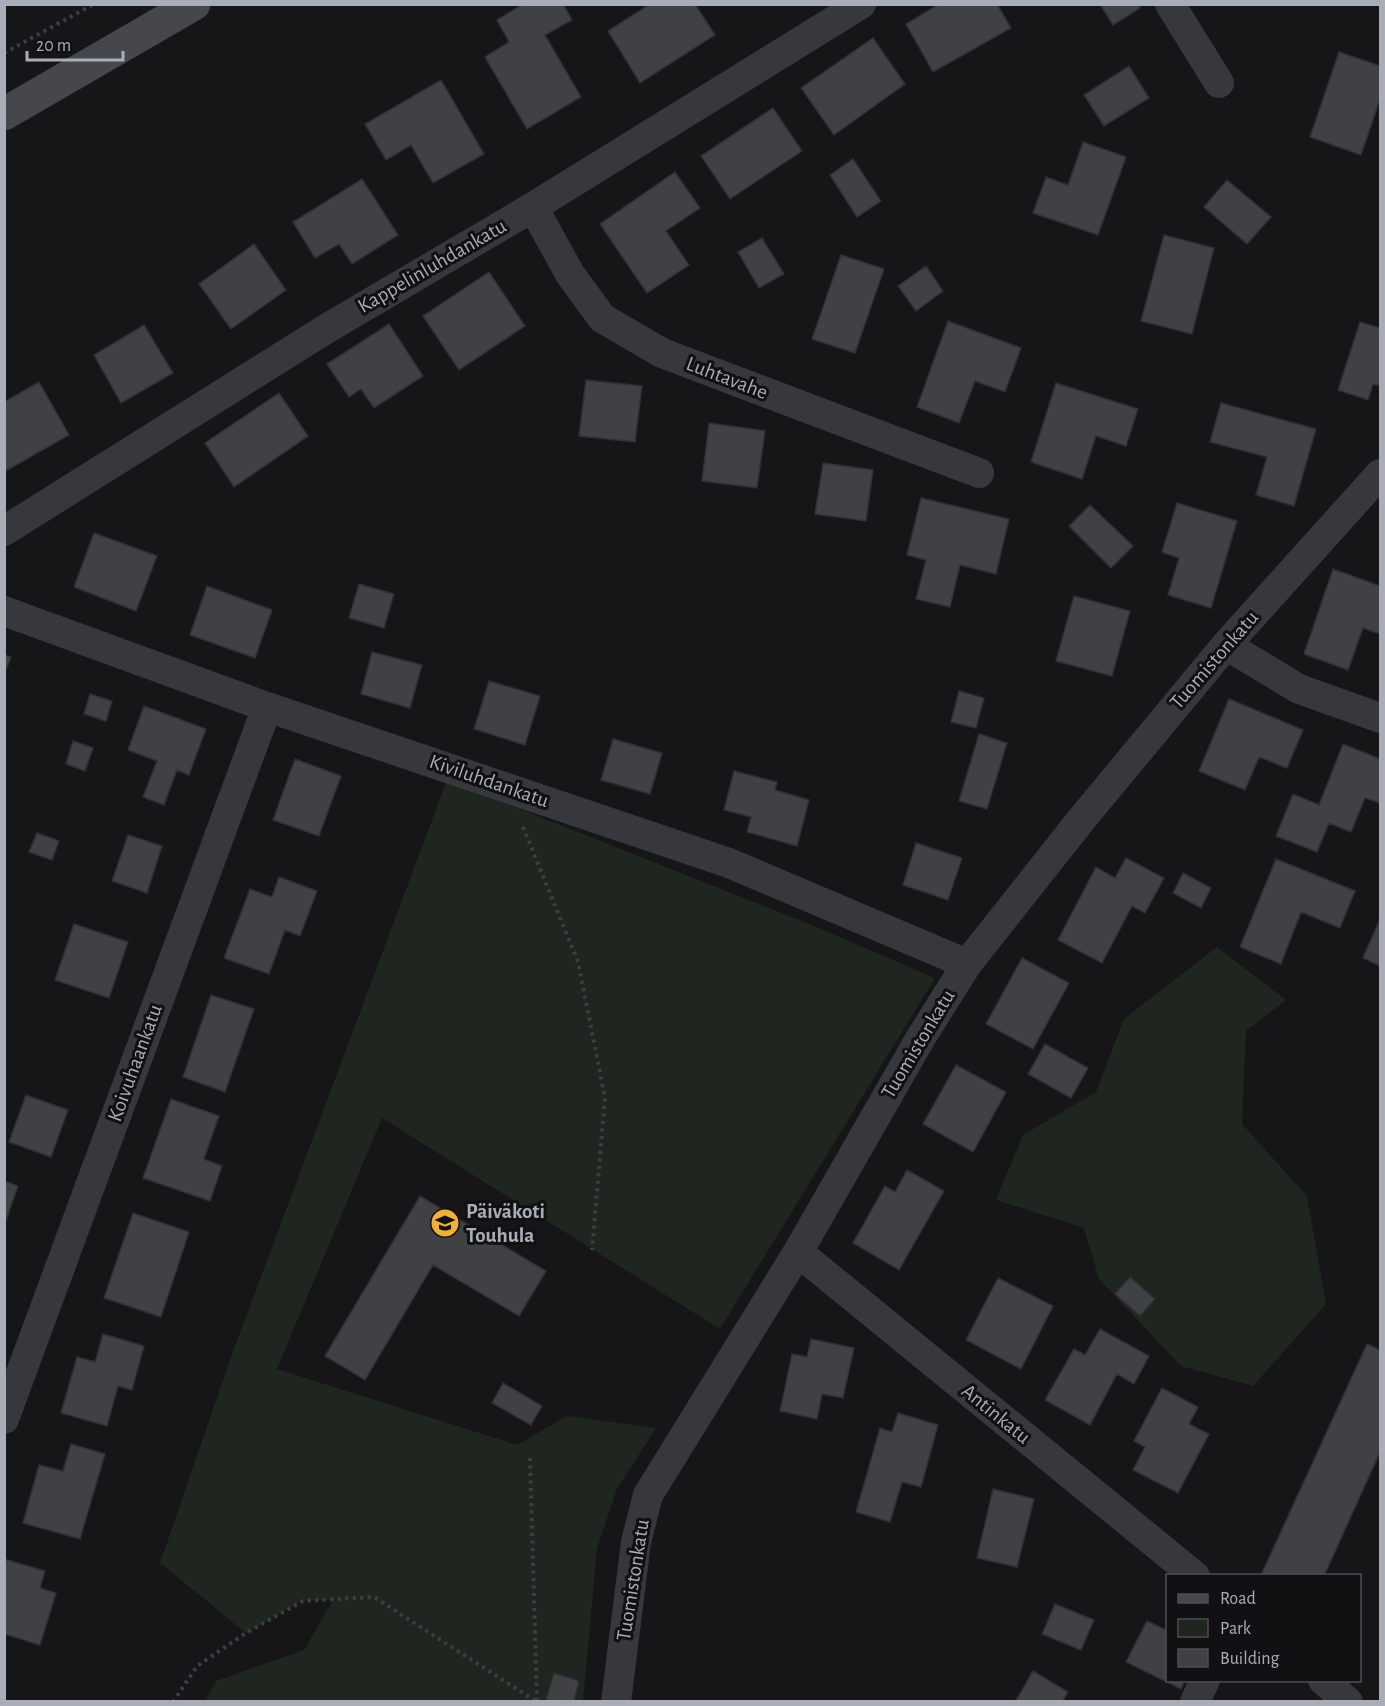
<svg xmlns="http://www.w3.org/2000/svg" width="1385" height="1706" font-family="'Alegreya Sans',sans-serif">
<style>
.green{fill:#1e261f}
.building{fill:#404145;stroke:#303034;stroke-width:1.5}
.lines{fill:none;stroke-linecap:round;stroke-linejoin:round}
.path{stroke:#3d3f44;stroke-width:4;stroke-dasharray:3 4.5;stroke-linecap:butt}
.street{stroke:#37383d;stroke-width:30}
.secondary{stroke:#45474d;stroke-width:33}
.labels{text-anchor:middle;dominant-baseline:central;stroke-width:6;stroke-linejoin:round;paint-order:stroke}
.street-label{font-size:21px;fill:#a8adb8;stroke:#111113}
.poi-label{font-size:21px;font-weight:bold;fill:#a8adb8;stroke:#111113;text-anchor:start}
</style>
<rect width="100%" height="100%" fill="#161618"/>
<!-- green -->
<path class="green" d="M 447,780 L 807,923 L 935,978 L 720,1329 L 382,1118 L 277,1369 L 517,1445 L 567,1416 L 656,1428 L 617,1489 L 597,1549 L 583,1701 L 205,1701 L 216,1681 L 304,1650 L 333,1600 L 302,1601 L 246,1633 L 160,1563 L 232,1354 Z
M 1217,947 L 1286,1000 L 1246,1031 L 1242,1124 L 1307,1196 L 1326,1304 L 1253,1386 L 1181,1366 L 1099,1279 L 1084,1228 L 996,1200 L 1023,1135 L 1096,1092 L 1124,1019 Z"/>
<!-- building -->
<path class="building" d="M 523,4 L 563,4 L 572,20 L 545,35 L 581,97 L 527,129 L 485,57 L 509,42 L 497,20 Z
M 650,4 L 695,4 L 715,35 L 640,83 L 608,31 Z
M 939,4 L 997,4 L 1011,28 L 933,72 L 906,24 Z
M 1100,4 L 1138,4 L 1140,8 L 1113,25 Z
M 873,38 L 905,84 L 834,135 L 801,88 Z
M 1339,52 L 1380,66 L 1380,99 L 1361,155 L 1310,137 Z
M 1129,66 L 1149,98 L 1104,126 L 1084,95 Z
M 441,80 L 484,154 L 433,183 L 411,145 L 386,160 L 365,124 Z
M 773,108 L 802,151 L 730,199 L 701,156 Z
M 1083,142 L 1126,157 L 1098,235 L 1033,213 L 1046,177 L 1068,185 Z
M 853,159 L 881,201 L 857,217 L 830,175 Z
M 675,172 L 700,208 L 666,231 L 689,265 L 647,293 L 600,224 Z
M 362,179 L 398,235 L 352,264 L 339,244 L 315,258 L 293,222 Z
M 1227,180 L 1271,217 L 1247,244 L 1204,207 Z
M 1164,235 L 1214,248 L 1192,334 L 1141,321 Z
M 762,238 L 784,274 L 759,288 L 738,252 Z
M 254,244 L 286,290 L 231,329 L 199,284 Z
M 841,255 L 884,269 L 855,353 L 812,339 Z
M 926,266 L 943,291 L 916,311 L 898,286 Z
M 489,272 L 525,326 L 459,370 L 423,316 Z
M 948,321 L 1021,348 L 1005,392 L 975,381 L 959,423 L 917,407 Z
M 1360,322 L 1380,328 L 1380,386 L 1373,384 L 1368,400 L 1338,390 Z
M 389,324 L 423,376 L 374,408 L 361,389 L 349,397 L 327,364 Z
M 144,325 L 173,373 L 121,403 L 94,355 Z
M 586,380 L 642,386 L 635,442 L 579,436 Z
M 39,382 L 69,435 L 4,472 L 4,402 Z
M 1056,383 L 1138,409 L 1126,446 L 1096,436 L 1082,479 L 1031,462 Z
M 279,393 L 308,436 L 234,487 L 205,443 Z
M 1221,403 L 1316,429 L 1294,506 L 1256,495 L 1267,457 L 1210,442 Z
M 709,423 L 765,431 L 757,488 L 702,481 Z
M 823,463 L 873,470 L 866,521 L 815,514 Z
M 921,498 L 1009,519 L 996,574 L 960,565 L 950,607 L 916,599 L 926,560 L 907,555 Z
M 1177,503 L 1237,521 L 1211,608 L 1168,595 L 1179,558 L 1162,552 Z
M 1090,505 L 1133,546 L 1111,568 L 1069,526 Z
M 94,533 L 157,556 L 136,611 L 74,587 Z
M 1333,569 L 1380,586 L 1380,634 L 1363,628 L 1348,670 L 1304,654 Z
M 359,584 L 394,594 L 384,628 L 349,618 Z
M 207,586 L 272,610 L 255,658 L 190,635 Z
M 1074,596 L 1130,611 L 1112,676 L 1056,661 Z
M 372,652 L 422,665 L 410,708 L 361,694 Z
M 4,655 L 11,657 L 4,675 Z
M 489,681 L 540,696 L 525,745 L 474,729 Z
M 959,691 L 984,698 L 976,728 L 951,722 Z
M 90,694 L 112,701 L 106,721 L 84,714 Z
M 1229,699 L 1303,730 L 1287,768 L 1259,757 L 1245,790 L 1199,771 Z
M 144,706 L 206,729 L 189,775 L 177,770 L 164,805 L 143,797 L 157,761 L 128,750 Z
M 979,734 L 1007,743 L 987,809 L 959,801 Z
M 613,739 L 662,753 L 650,794 L 601,780 Z
M 73,741 L 93,748 L 85,771 L 66,764 Z
M 1343,744 L 1380,759 L 1380,803 L 1365,798 L 1351,832 L 1329,823 L 1317,852 L 1276,836 L 1293,794 L 1319,805 Z
M 295,759 L 341,776 L 319,836 L 273,820 Z
M 734,771 L 777,782 L 775,790 L 809,800 L 797,846 L 747,832 L 751,817 L 724,810 Z
M 37,833 L 59,841 L 52,860 L 29,852 Z
M 128,835 L 162,846 L 147,893 L 112,881 Z
M 916,843 L 962,858 L 948,900 L 903,885 Z
M 1126,858 L 1164,878 L 1145,913 L 1132,906 L 1102,963 L 1058,940 L 1096,867 L 1115,878 Z
M 1276,859 L 1355,891 L 1340,928 L 1301,912 L 1281,964 L 1240,947 Z
M 1183,873 L 1211,888 L 1201,908 L 1173,893 Z
M 279,877 L 317,891 L 300,936 L 285,930 L 269,974 L 224,958 L 250,889 L 272,897 Z
M 1380,919 L 1380,966 L 1363,958 Z
M 74,924 L 128,942 L 109,998 L 55,980 Z
M 1022,958 L 1069,983 L 1033,1049 L 986,1024 Z
M 211,995 L 254,1009 L 225,1092 L 183,1077 Z
M 1045,1044 L 1088,1068 L 1071,1098 L 1028,1074 Z
M 956,1065 L 1006,1092 L 973,1152 L 923,1124 Z
M 26,1095 L 68,1110 L 51,1157 L 9,1142 Z
M 171,1099 L 219,1116 L 204,1159 L 222,1166 L 210,1201 L 143,1178 Z
M 907,1170 L 944,1191 L 899,1270 L 853,1243 L 885,1186 L 895,1192 Z
M 4,1181 L 18,1186 L 4,1226 Z
M 420,1196 L 546,1271 L 519,1316 L 433,1265 L 365,1380 L 325,1356 Z
M 133,1213 L 189,1232 L 161,1317 L 104,1298 Z
M 1130,1277 L 1155,1299 L 1140,1316 L 1115,1294 Z
M 998,1278 L 1053,1306 L 1021,1369 L 966,1340 Z
M 1100,1329 L 1149,1356 L 1134,1384 L 1117,1374 L 1090,1425 L 1045,1400 L 1074,1349 L 1085,1355 Z
M 103,1334 L 144,1346 L 132,1390 L 118,1386 L 107,1426 L 61,1413 L 77,1357 L 95,1362 Z
M 811,1339 L 854,1348 L 843,1398 L 822,1394 L 817,1419 L 780,1411 L 792,1354 L 807,1357 Z
M 1367,1344 L 1380,1350 L 1380,1452 L 1324,1576 L 1267,1576 L 1262,1573 Z
M 503,1383 L 542,1406 L 531,1425 L 492,1403 Z
M 1162,1388 L 1198,1407 L 1189,1424 L 1209,1434 L 1178,1493 L 1133,1470 L 1145,1447 L 1134,1441 Z
M 898,1413 L 938,1425 L 921,1487 L 902,1482 L 890,1522 L 856,1512 L 880,1428 L 892,1432 Z
M 71,1444 L 105,1454 L 80,1539 L 23,1523 L 39,1465 L 63,1471 Z
M 993,1489 L 1034,1499 L 1017,1567 L 977,1558 Z
M 4,1559 L 45,1571 L 40,1588 L 56,1593 L 40,1645 L 4,1634 Z
M 1055,1604 L 1094,1620 L 1081,1650 L 1042,1634 Z
M 1147,1621 L 1168,1631 L 1168,1680 L 1185,1680 L 1181,1689 L 1126,1662 Z
M 1033,1671 L 1068,1692 L 1062,1702 L 1015,1702 Z
M 554,1673 L 579,1681 L 574,1702 L 546,1700 Z"/>
<g class="lines">
<!-- path -->
<path class="path" d="M 4,53 L 94,4
M 523,827 L 578,962 L 605,1098 L 592,1250
M 530,1458 L 537,1701
M 173,1702 L 197,1666 L 246,1633 L 303,1601 L 374,1597 L 537,1702"/>
<!-- street -->
<path class="street" d="M 1170,4 L 1219,83
M 533,207 L 570,274 L 602,318 L 662,353 L 979,473
M 4,531 L 326,329 L 533,207 L 861,4
M 4,611 L 267,707 L 729,863 L 967,964
M 1226,645 L 1299,689 L 1380,718
M 798,1252 L 1195,1576
M 4,1419 L 267,707
M 1323,1680 L 1348,1702
M 616,1702 L 636,1542 L 648,1495 L 798,1252 L 920,1039 L 967,964 L 1081,820 L 1226,645 L 1380,474
M 1195,1702 L 1205,1680"/>
<!-- secondary -->
<path class="secondary" d="M 4,114 L 194,4"/>
</g>
<!-- icons -->
<defs>
<g id="school-disc" transform="scale(1.5)"><circle r="9.5" fill="#f2b134" stroke="#111113"/><path d="M0-5L7-2L0 1L-7-2ZM-4 1L0 2.5L4 1V4Q0 6-4 4Z" fill="#111"/></g>
</defs>
<g fill-rule="evenodd">
<use href="#school-disc" x="445" y="1223"/>
</g>
<g class="labels">
<!-- street labels -->
<g class="street-label">
<text transform="translate(432 266) rotate(-30)">Kappelinluhdankatu</text>
<text transform="translate(727 378) rotate(21)">Luhtavahe</text>
<text transform="translate(1214 660) rotate(-49)">Tuomistonkatu</text>
<text transform="translate(489 781) rotate(19)">Kiviluhdankatu</text>
<text transform="translate(918 1044) rotate(-59)">Tuomistonkatu</text>
<text transform="translate(135 1063) rotate(-70)">Koivuhaankatu</text>
<text transform="translate(996 1414) rotate(39)">Antinkatu</text>
<text transform="translate(633 1580) rotate(-81)">Tuomistonkatu</text>
</g>
<!-- poi labels -->
<g class="poi-label">
<text x="466" y="1211">Päiväkoti<tspan x="466" dy="24">Touhula</tspan></text>
</g>
</g>
<!-- border -->
<rect width="1385" height="1706" fill="none" stroke="#a8adb8" stroke-width="12"/>
<!-- legend -->
<rect x="1166" y="1574" width="195" height="108" fill="#111113" stroke="#4d4f55" stroke-width="1.5"/>
<rect x="1178" y="1594" width="30" height="9" fill="#45474d" stroke="#4d4f55" stroke-width="1.5"/>
<text x="1220" y="1604" font-size="18" fill="#a8adb8">Road</text>
<rect x="1178" y="1619" width="30" height="18" fill="#1e261f" stroke="#4d4f55" stroke-width="1.5"/>
<text x="1220" y="1634" font-size="18" fill="#a8adb8">Park</text>
<rect x="1178" y="1649" width="30" height="18" fill="#404145" stroke="#4d4f55" stroke-width="1.5"/>
<text x="1220" y="1664" font-size="18" fill="#a8adb8">Building</text>
<!-- scale -->
<path d="M27 51v9h96v-9" fill="none" stroke="#a8adb8" stroke-width="3"/>
<text x="36" y="51" font-size="18" fill="#a8adb8" stroke="#111113" stroke-width="4.5" paint-order="stroke">20 m</text>
</svg>
